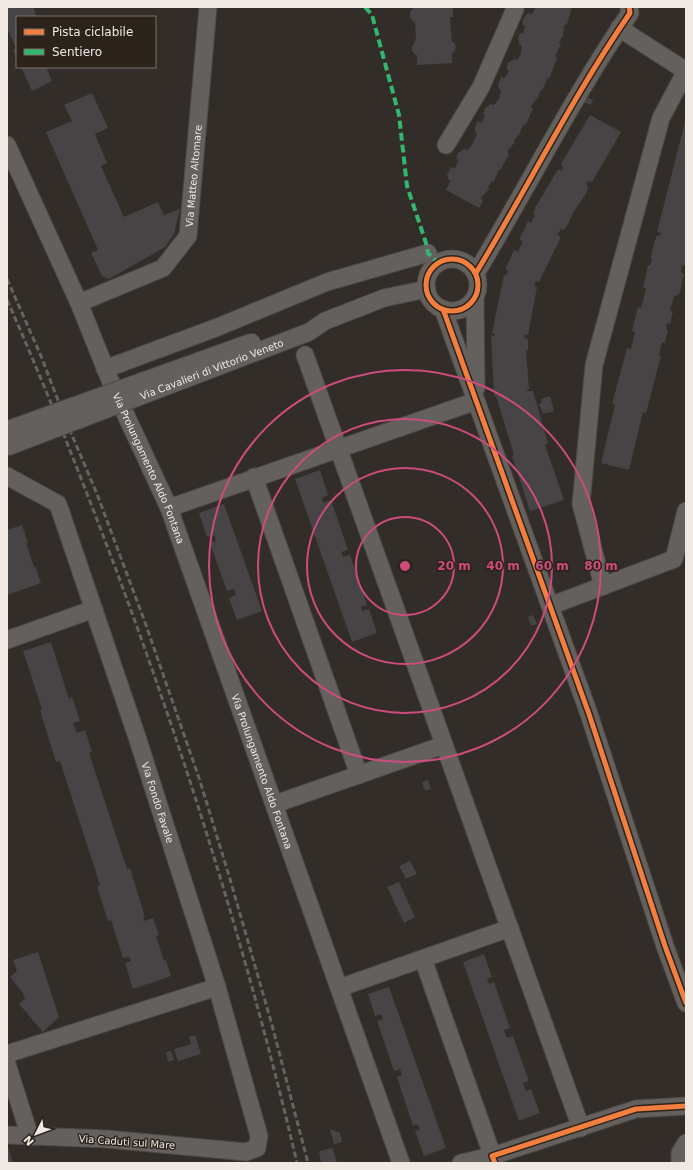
<svg xmlns="http://www.w3.org/2000/svg" width="693" height="1170" font-family="'DejaVu Sans',sans-serif">
<style>
.building{fill:#464444}
.lines{fill:none;stroke-linecap:round;stroke-linejoin:round}
.minor-casing{stroke:#4d4844;stroke-width:19}
.minor{stroke:#64605d;stroke-width:17}
.rail{stroke:#66635f;stroke-width:3;stroke-dasharray:6 3;stroke-linecap:butt}
.minor-bridge-casing{stroke:#4d4844;stroke-width:19;stroke-linecap:butt}
.minor-bridge{stroke:#64605d;stroke-width:17}
.quiet{stroke:#33b770;stroke-width:4;stroke-dasharray:8 4;stroke-linecap:butt}
.cycleway-casing{stroke:#2c231b;stroke-width:8}
.cycleway{stroke:#f27e40;stroke-width:5}
.ring{fill:none;stroke:#cd4c7d;stroke-width:2}
.labels{text-anchor:middle;dominant-baseline:central;stroke-width:3;stroke-linejoin:round;paint-order:stroke}
.street-label{font-size:10px;fill:#efe8e3;stroke:#2c231b}
.centre{fill:#cd4c7d;stroke:#2c231b;stroke-width:2}
.ring-label{font-size:12px;text-anchor:middle;font-weight:bold;fill:#cd4c7d;stroke:#2c231b;stroke-width:3;stroke-linejoin:round;paint-order:stroke}
</style>
<rect width="100%" height="100%" fill="#322d28"/>
<!-- building -->
<path class="building" d="M 7,7 L 33,7 L 37,17 L 17,17 L 17,58 L 13,50 L 16,48 L 7,28 Z
M 414,7 L 452,7 L 453,10 L 453,17 L 450,17 L 452,42 L 454,42 L 456,46 L 454,52 L 452,53 L 452,63 L 417,65 L 417,55 L 415,55 L 412,51 L 412,47 L 416,39 L 415,23 L 410,18 L 410,12 Z
M 536,7 L 572,7 L 567,24 L 564,26 L 563,37 L 562,37 L 559,44 L 561,44 L 555,56 L 557,58 L 550,77 L 547,79 L 543,89 L 542,89 L 538,95 L 539,96 L 531,106 L 533,109 L 526,124 L 523,125 L 519,135 L 518,135 L 514,141 L 515,142 L 507,152 L 509,154 L 501,169 L 498,171 L 494,181 L 492,181 L 488,187 L 490,188 L 481,198 L 483,201 L 479,208 L 446,190 L 451,180 L 448,179 L 447,175 L 451,167 L 455,168 L 459,160 L 456,159 L 458,153 L 464,149 L 468,150 L 473,143 L 477,134 L 475,132 L 475,127 L 478,121 L 482,123 L 485,115 L 483,114 L 485,108 L 491,104 L 494,105 L 499,99 L 501,90 L 499,88 L 498,85 L 501,77 L 505,78 L 509,70 L 506,69 L 508,63 L 514,59 L 517,60 L 520,56 L 522,46 L 520,45 L 518,39 L 520,33 L 523,34 L 525,26 L 522,25 L 523,19 L 528,13 L 532,14 Z
M 21,67 L 46,67 L 52,81 L 32,91 Z
M 92,93 L 108,128 L 95,134 L 107,163 L 101,166 L 124,217 L 158,202 L 164,215 L 180,209 L 174,234 L 165,247 L 109,279 L 102,276 L 91,253 L 98,250 L 46,132 L 72,121 L 64,105 Z
M 584,96 L 593,100 L 591,105 L 581,101 Z
M 590,115 L 621,132 L 592,182 L 588,181 L 586,185 L 588,186 L 587,192 L 573,213 L 567,226 L 563,230 L 561,229 L 557,235 L 561,237 L 539,282 L 536,281 L 534,286 L 537,287 L 528,335 L 525,334 L 524,338 L 528,339 L 528,350 L 526,350 L 529,389 L 527,390 L 527,391 L 533,391 L 548,443 L 545,445 L 564,500 L 530,511 L 512,456 L 514,455 L 496,396 L 494,397 L 491,335 L 495,336 L 495,334 L 492,333 L 504,275 L 506,276 L 508,271 L 506,269 L 506,267 L 514,250 L 518,252 L 523,241 L 519,240 L 528,221 L 531,223 L 535,215 L 533,214 L 536,206 L 557,171 L 559,169 L 562,171 L 563,167 L 561,164 Z
M 685,122 L 686,265 L 682,266 L 681,272 L 684,274 L 680,292 L 678,295 L 674,296 L 670,311 L 673,311 L 670,324 L 667,323 L 666,329 L 668,330 L 665,343 L 662,342 L 659,355 L 661,356 L 646,413 L 643,412 L 629,470 L 601,463 L 615,405 L 612,404 L 627,348 L 631,349 L 635,332 L 632,331 L 638,307 L 641,308 L 646,289 L 643,287 L 648,266 L 650,265 L 652,259 L 651,257 L 654,243 L 657,235 L 660,236 L 661,233 L 657,232 Z
M 550,396 L 554,411 L 543,414 L 539,404 L 542,403 L 541,399 Z
M 320,470 L 328,495 L 322,498 L 323,503 L 331,500 L 348,550 L 341,552 L 343,557 L 350,555 L 367,605 L 361,607 L 362,611 L 369,609 L 377,633 L 352,642 L 295,479 Z
M 224,504 L 262,611 L 237,620 L 229,598 L 236,595 L 234,589 L 227,591 L 210,543 L 216,541 L 214,535 L 207,537 L 199,513 Z
M 22,525 L 28,543 L 26,543 L 34,567 L 35,566 L 41,583 L 7,595 L 7,530 Z
M 533,615 L 537,624 L 531,626 L 528,617 Z
M 51,642 L 69,699 L 72,697 L 80,721 L 73,723 L 77,733 L 85,730 L 92,752 L 89,753 L 127,869 L 130,868 L 145,917 L 143,917 L 144,921 L 153,918 L 159,935 L 156,936 L 164,961 L 166,960 L 171,976 L 133,989 L 125,963 L 131,961 L 129,957 L 123,958 L 111,920 L 108,921 L 97,887 L 100,885 L 60,761 L 56,762 L 40,710 L 42,709 L 23,651 Z
M 428,780 L 431,789 L 425,791 L 422,782 Z
M 410,861 L 417,874 L 406,879 L 399,866 Z
M 399,882 L 415,917 L 404,923 L 387,887 Z
M 38,952 L 59,1017 L 43,1032 L 19,1004 L 25,999 L 23,993 L 10,977 L 17,971 L 13,960 Z
M 484,954 L 492,977 L 487,979 L 489,984 L 494,982 L 510,1028 L 504,1030 L 507,1038 L 513,1036 L 529,1081 L 523,1083 L 526,1091 L 531,1089 L 540,1113 L 519,1121 L 463,962 Z
M 389,987 L 446,1148 L 424,1156 L 415,1131 L 420,1130 L 418,1124 L 413,1126 L 397,1077 L 402,1075 L 400,1069 L 394,1071 L 377,1021 L 383,1019 L 381,1014 L 375,1016 L 368,994 Z
M 195,1035 L 201,1054 L 178,1061 L 174,1049 L 191,1044 L 189,1037 Z
M 171,1051 L 174,1060 L 168,1062 L 166,1052 Z
M 330,1129 L 340,1133 L 342,1142 L 334,1144 Z
M 7,1147 L 8,1147 L 13,1163 L 7,1163 Z
M 333,1148 L 337,1163 L 321,1163 L 319,1151 Z"/>
<g class="lines">
<!-- minor casing -->
<g class="minor-casing">
<g id="minor">
<path d="M 619,28 L 686,71"/>
<path id="s1" d="M 7,145 L 79,303 L 112,385 L 169,508 L 401,1163"/>
<path d="M 446,145 L 481,87 L 515,9 L 514,7"/>
<circle cx="452" cy="285" r="26"/>
<path d="M 476,273 C 528,187 573,96 630,13 L 629,7"/>
<path d="M 475,299 L 476,388"/>
<path id="s2" d="M 79,303 L 163,268 L 188,236 L 208,7"/>
<path d="M 443,309 L 589,714 L 665,946 L 686,1003"/>
<path d="M 309,332 L 325,321 L 384,298 L 427,289"/>
<path d="M 305,355 L 581,1128"/>
<path d="M 105,369 L 218,327 L 327,282 L 428,253"/>
<path id="s3" d="M 7,476 L 58,504 L 137,737 L 217,987 L 259,1136 L 257,1148 L 246,1152 L 107,1139 L 7,1135"/>
<path d="M 254,477 L 359,775"/>
<path d="M 169,508 L 476,401"/>
<path d="M 603,586 L 581,504 L 594,365 L 661,118 L 686,71"/>
<path d="M 550,606 L 674,559 L 686,511"/>
<path d="M 7,640 L 94,609"/>
<path d="M 275,804 L 444,745"/>
<path d="M 423,959 L 495,1163"/>
<path d="M 339,988 L 510,928"/>
<path d="M 7,1054 L 217,987"/>
<path d="M 7,1064 L 30,1137"/>
<path d="M 461,1163 L 492,1156 L 636,1109 L 686,1106"/>
<path d="M 680,1163 L 680,1153 L 686,1143"/>
</g>
</g>
<!-- minor -->
<use href="#minor" class="minor"/>
<!-- rail -->
<path class="rail" d="M 7,279 L 41,356 L 66,421 L 97,494 L 146,625 L 200,781 L 230,879 L 272,1025 L 308,1163
M 7,300 C 45,385 79,472 112,559 C 186,756 249,958 297,1163"/>
<!-- minor-bridge casing -->
<g class="minor-bridge-casing">
<g id="minor-bridge">
<path d="M 7,430 L 252,342"/>
<path id="s4" d="M 7,447 L 309,332"/>
</g>
</g>
<!-- minor-bridge -->
<use href="#minor-bridge" class="minor-bridge"/>
<!-- quiet -->
<path class="quiet" d="M 365,7 L 372,15 L 399,115 L 407,186 L 426,243 L 428,253 L 438,263"/>
<!-- cycleway casing -->
<g class="cycleway-casing">
<path id="cycleway" d="M426 285a26 26 0 1 1 52 0a26 26 0 1 1-52 0Z
M 476,273 C 528,187 573,96 630,13 L 629,7
M 443,309 L 589,714 L 665,946 L 686,1003
M 495,1163 L 492,1156 L 636,1109 L 686,1106"/>
</g>
<!-- cycleway -->
<use href="#cycleway" class="cycleway"/>
</g>
<!-- distance rings -->
<g class="ring">
<circle cx="405" cy="566" r="49"/>
<circle cx="405" cy="566" r="98"/>
<circle cx="405" cy="566" r="147"/>
<circle cx="405" cy="566" r="196"/>
</g>
<g class="labels">
<!-- street labels -->
<g class="street-label">
<text stroke="none"><textPath href="#s2" startOffset="192">Via Matteo Altomare</textPath></text>
<text stroke="none"><textPath href="#s4" startOffset="219">Via Cavalieri di Vittorio Veneto</textPath></text>
<text stroke="none"><textPath href="#s1" startOffset="353">Via Prolungamento Aldo Fontana</textPath></text>
<text stroke="none"><textPath href="#s1" startOffset="677">Via Prolungamento Aldo Fontana</textPath></text>
<text stroke="none"><textPath href="#s3" startOffset="373">Via Fondo Favale</textPath></text>
<text transform="translate(127 1142) rotate(4)">Via Caduti sul Mare</text>
</g>
</g>
<circle cx="405" cy="566" r="6" class="centre"/>
<g class="ring-label">
<text x="454" y="570">20 m</text>
<text x="503" y="570">40 m</text>
<text x="552" y="570">60 m</text>
<text x="601" y="570">80 m</text>
</g>
<!-- border -->
<rect width="693" height="1170" fill="none" stroke="#efe8e3" stroke-width="16"/>
<!-- legend -->
<rect x="16" y="16" width="140" height="52" fill="#2c231b" stroke="#7a726b"/>
<rect x="24" y="29" width="20" height="6" fill="#f27e40" stroke="#7a726b"/>
<text x="52" y="36" font-size="12" fill="#efe8e3">Pista ciclabile</text>
<rect x="24" y="49" width="20" height="6" fill="#33b770" stroke="#7a726b"/>
<text x="52" y="56" font-size="12" fill="#efe8e3">Sentiero</text>
<!-- north arrow -->
<g transform="translate(36 1134) rotate(228)" stroke="#2c231b" stroke-width="3" paint-order="stroke">
<path d="M0-3L7 15L0 10L-7 15Z" fill="#efe8e3"/>
<text y="-6" font-size="11" font-weight="bold" text-anchor="middle" fill="#efe8e3">N</text>
</g>
</svg>
